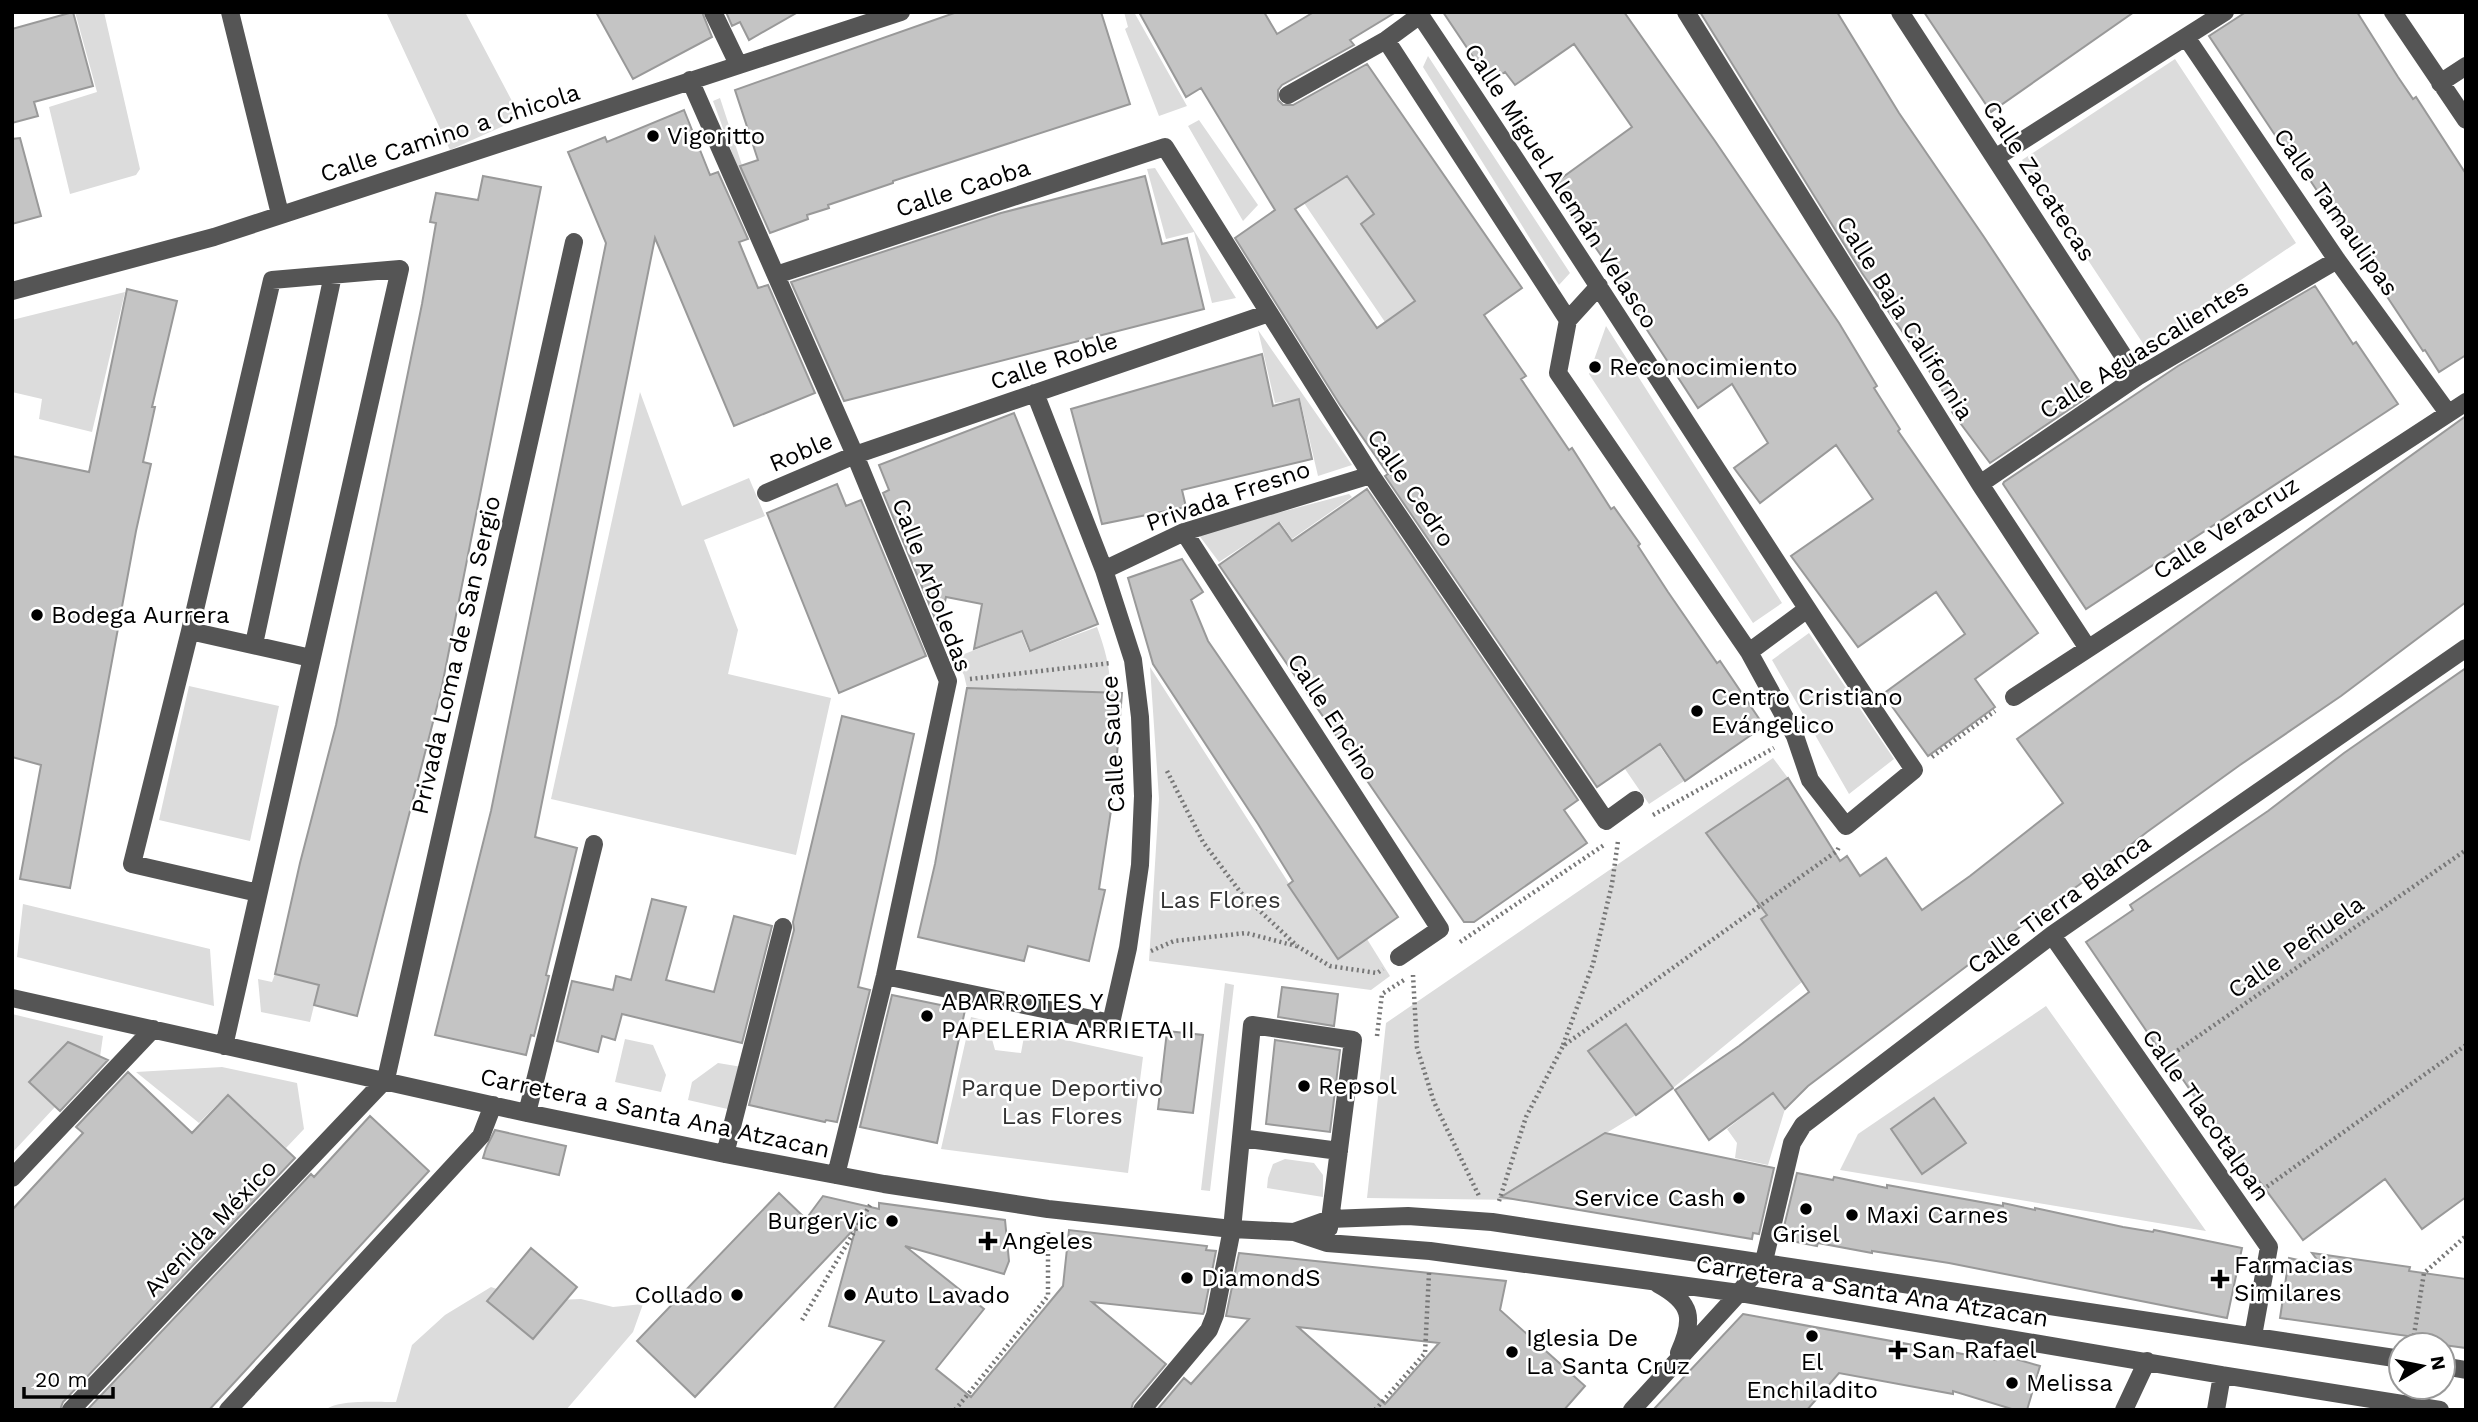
<svg xmlns="http://www.w3.org/2000/svg" width="2478" height="1422" font-family="'Work Sans',sans-serif">
<style>
.green{fill:#dcdcdc}
.building{fill:#c4c4c4;stroke:#999;stroke-width:2;fill-rule:evenodd}
.lines{fill:none;stroke-linecap:round;stroke-linejoin:round}
.path{stroke:#777;stroke-width:4.5;stroke-dasharray:2 3.5;stroke-linecap:butt}
.minor{stroke:#555;stroke-width:18}
.poi-dot{fill:#000;stroke:#fff;stroke-width:2.5}
.labels{text-anchor:middle;dominant-baseline:central;stroke-width:5;stroke-linejoin:round;paint-order:stroke}
.street-label{font-size:24px;fill:#000;stroke:#fff}
.poi-label{font-size:24px;fill:#000;stroke:#fff;text-anchor:start}
.park-label{font-size:24px;fill:#333;stroke:#fff}
</style>
<rect width="100%" height="100%" fill="#fff"/>
<!-- green -->
<path class="green" d="M 75,12 L 104,12 L 140,169 L 136,175 L 70,194 L 49,107 L 97,92 Z
M 386,12 L 465,12 L 521,118 L 450,150 Z
M 1124,12 L 1134,12 L 1187,106 L 1159,116 L 1125,29 L 1128,27 Z
M 1428,56 L 1570,273 L 1559,285 L 1423,67 Z
M 2175,59 L 2296,243 L 2144,345 L 2022,160 Z
M 720,98 L 759,217 L 756,218 L 713,101 Z
M 1199,120 L 1258,205 L 1243,221 L 1188,126 Z
M 1322,167 L 1439,169 L 1361,224 L 1493,247 L 1385,322 L 1304,203 L 1334,185 Z
M 1155,168 L 1236,298 L 1212,303 L 1194,232 L 1166,239 L 1147,169 Z
M 125,292 L 92,432 L 39,419 L 42,399 L 12,392 L 12,320 Z
M 1606,326 L 1782,603 L 1753,623 L 1589,374 Z
M 1258,330 L 1352,465 L 1318,476 L 1300,399 L 1275,403 Z
M 640,392 L 682,506 L 749,478 L 765,516 L 704,540 L 738,630 L 728,674 L 831,698 L 796,855 L 551,799 Z
M 1349,494 L 1352,497 L 1292,539 L 1280,522 L 1219,562 L 1198,534 Z
M 1097,627 C 1105,649 1111,669 1110,693 L 967,688 L 964,675 L 954,658 L 1021,632 L 1029,652 Z
M 1809,633 L 1894,759 L 1849,794 L 1772,660 Z
M 1150,667 L 1338,960 L 1367,939 L 1390,976 L 1371,990 L 1149,961 L 1159,799 Z
M 189,686 L 279,706 L 250,841 L 159,820 Z
M 1659,745 L 1684,781 L 1649,804 L 1625,769 Z
M 1773,758 L 1788,778 L 1706,833 L 1757,901 L 1822,852 L 1832,863 L 1762,919 L 1802,982 L 1673,1088 L 1626,1024 L 1588,1051 L 1636,1115 L 1521,1185 L 1518,1200 L 1367,1198 L 1386,1023 Z
M 23,904 L 210,949 L 214,1006 L 17,957 Z
M 275,974 L 319,985 L 310,1022 L 261,1012 L 258,979 L 272,982 Z
M 1225,983 L 1234,985 L 1210,1191 L 1201,1190 Z
M 2046,1006 L 2206,1231 L 1840,1170 L 1858,1134 Z
M 12,1014 L 103,1036 L 100,1057 L 30,1082 L 55,1107 L 12,1153 Z
M 971,1017 L 987,1021 L 995,1050 L 1021,1053 L 1025,1031 L 1143,1057 L 1128,1173 L 941,1149 Z
M 625,1039 L 653,1045 L 666,1075 L 661,1092 L 615,1082 Z
M 718,1063 L 742,1067 L 732,1110 L 688,1100 L 692,1082 Z
M 222,1067 L 297,1083 L 304,1129 L 286,1148 L 228,1094 L 199,1123 L 136,1072 Z
M 1773,1093 L 1785,1109 L 1768,1165 L 1735,1158 L 1737,1143 L 1727,1129 Z
M 1285,1159 L 1314,1163 L 1323,1175 L 1323,1197 L 1267,1188 L 1268,1178 L 1273,1164 Z
M 491,1287 L 532,1301 L 581,1299 L 613,1307 L 643,1304 L 633,1332 L 566,1410 L 325,1410 C 338,1399 379,1402 396,1402 L 412,1345 L 445,1315 Z"/>
<!-- building -->
<path class="building" d="M 73,12 L 93,86 L 34,102 L 38,116 L 12,123 L 12,29 Z
M 596,12 L 702,12 L 712,37 L 633,79 Z
M 726,12 L 798,12 L 749,40 L 740,22 L 732,26 Z
M 957,12 L 1101,12 L 1130,104 L 893,181 L 893,183 L 828,205 L 829,208 L 807,215 L 808,219 L 770,233 L 740,166 L 758,160 L 735,90 Z
M 1139,12 L 1264,12 L 1277,34 L 1314,12 L 1396,12 L 1350,40 L 1354,45 L 1282,85 L 1278,90 L 1278,100 L 1283,105 L 1293,105 L 1367,64 L 1522,288 L 1484,315 L 1526,376 L 1521,379 L 1569,450 L 1572,448 L 1611,509 L 1614,507 L 1640,544 L 1638,546 L 1668,592 L 1717,663 L 1720,661 L 1764,726 L 1685,781 L 1660,744 L 1597,787 L 1385,476 L 1388,474 L 1340,405 L 1235,238 L 1275,210 L 1201,88 L 1186,97 ZM 1347,176 L 1374,214 L 1361,224 L 1415,301 L 1377,328 L 1295,209 Z
M 1443,12 L 1624,12 L 1715,141 L 1839,323 L 1877,386 L 1874,388 L 1900,429 L 1898,431 L 2038,633 L 1975,679 L 1995,707 L 1928,756 L 1883,694 L 1965,634 L 1936,592 L 1858,647 L 1791,556 L 1873,499 L 1836,445 L 1760,503 L 1734,468 L 1768,443 L 1732,384 L 1698,408 L 1634,310 L 1637,307 L 1552,185 L 1632,127 L 1574,44 L 1515,85 L 1505,72 L 1490,82 Z
M 1700,12 L 1837,12 L 1899,113 L 1984,237 L 2089,396 L 1990,463 L 1952,412 L 1955,410 L 1928,369 L 1862,273 Z
M 1924,12 L 2134,12 L 1991,112 Z
M 2246,12 L 2357,12 L 2398,77 L 2413,99 L 2416,97 L 2466,174 L 2466,355 L 2439,372 L 2425,350 L 2423,351 L 2302,168 L 2299,171 L 2209,36 Z
M 684,110 L 710,175 L 718,172 L 748,239 L 739,242 L 758,288 L 768,285 L 815,393 L 734,426 L 655,238 L 535,837 L 577,848 L 546,975 L 549,976 L 534,1036 L 531,1035 L 526,1055 L 435,1035 L 491,811 L 606,243 L 568,152 L 605,137 L 607,142 Z
M 20,138 L 41,216 L 12,224 L 12,139 Z
M 483,176 L 541,187 L 441,691 L 357,1016 L 314,1005 L 319,985 L 275,974 L 300,863 L 336,725 L 422,304 L 436,223 L 430,222 L 436,193 L 478,200 Z
M 1145,176 L 1162,244 L 1187,238 L 1204,309 L 844,401 L 791,282 L 1001,213 Z
M 2315,286 L 2353,344 L 2356,342 L 2398,404 L 2086,609 L 2003,484 L 2004,482 L 2178,366 Z
M 127,289 L 177,301 L 152,407 L 155,407 L 143,462 L 151,464 L 136,531 L 70,888 L 20,879 L 41,765 L 12,757 L 12,456 L 89,472 Z
M 1262,354 L 1273,406 L 1299,399 L 1312,459 L 1182,490 L 1186,507 L 1102,524 L 1071,409 Z
M 1014,413 L 1098,624 L 1030,651 L 1022,631 L 974,649 L 982,604 L 946,597 L 939,628 L 883,493 L 889,490 L 879,465 Z
M 2466,416 L 2466,602 L 2341,696 L 2240,765 L 2147,832 L 2083,882 L 1988,950 L 1808,1086 L 1785,1109 L 1773,1093 L 1709,1140 L 1675,1090 L 1739,1046 L 1809,992 L 1761,919 L 1767,915 L 1706,833 L 1788,778 L 1840,861 L 1847,856 L 1860,876 L 1886,858 L 1922,910 L 1970,876 L 2063,803 L 2017,739 Z
M 837,484 L 846,506 L 861,500 L 926,656 L 839,693 L 767,513 Z
M 1367,489 L 1578,800 L 1564,810 L 1587,843 L 1474,922 L 1464,922 L 1219,565 L 1279,523 L 1292,541 Z
M 1182,559 L 1203,592 L 1191,600 L 1208,641 L 1398,917 L 1338,959 L 1288,885 L 1293,881 L 1258,824 L 1153,664 L 1128,578 Z
M 2466,668 L 2466,1197 L 2422,1229 L 2385,1179 L 2303,1240 L 2257,1178 L 2255,1185 L 2160,1046 L 2158,1048 L 2086,942 L 2133,910 L 2130,905 L 2268,811 L 2344,753 Z
M 967,688 L 1122,693 L 1114,791 L 1099,889 L 1105,890 L 1089,961 L 1028,946 L 1024,961 L 918,937 L 935,864 Z
M 842,716 L 914,734 L 858,987 L 870,990 L 837,1122 L 826,1120 L 825,1122 L 749,1105 L 794,930 L 793,922 Z
M 652,899 L 686,907 L 666,980 L 714,992 L 734,916 L 772,926 L 742,1043 L 622,1014 L 615,1040 L 602,1036 L 598,1052 L 557,1041 L 572,981 L 613,990 L 616,976 L 631,980 Z
M 1282,987 L 1338,994 L 1334,1026 L 1278,1017 Z
M 892,995 L 965,1010 L 937,1143 L 860,1127 Z
M 1626,1024 L 1673,1088 L 1636,1115 L 1588,1051 Z
M 1167,1031 L 1203,1035 L 1193,1113 L 1158,1109 Z
M 1275,1040 L 1340,1050 L 1330,1132 L 1266,1124 Z
M 68,1042 L 108,1060 L 60,1111 L 29,1082 Z
M 128,1072 L 192,1133 L 228,1095 L 295,1158 L 63,1402 L 60,1410 L 12,1410 L 12,1210 L 83,1133 L 76,1127 Z
M 1934,1098 L 1966,1143 L 1922,1174 L 1891,1129 Z
M 370,1116 L 429,1171 L 209,1410 L 87,1410 L 311,1174 L 314,1177 Z
M 495,1130 L 566,1146 L 559,1175 L 483,1158 L 486,1148 Z
M 1605,1133 L 1774,1168 L 1759,1234 L 1753,1233 L 1752,1239 L 1501,1197 Z
M 1797,1173 L 1833,1180 L 1834,1177 L 1887,1188 L 1887,1185 L 2003,1206 L 2003,1203 L 2035,1210 L 2035,1208 L 2123,1227 L 2153,1232 L 2154,1230 L 2242,1248 L 2227,1318 L 1949,1263 L 1872,1251 L 1872,1253 L 1818,1243 L 1817,1246 L 1781,1239 Z
M 779,1193 L 806,1219 L 823,1196 L 879,1209 L 879,1203 L 1005,1220 L 1009,1261 L 1004,1274 L 905,1246 L 984,1309 L 936,1369 L 971,1397 L 1063,1286 L 1069,1230 L 1207,1246 L 1206,1250 L 1216,1251 L 1204,1312 L 1203,1314 L 1092,1302 L 1166,1364 L 1133,1403 L 1131,1410 L 833,1410 L 884,1341 L 829,1326 L 856,1227 L 695,1397 L 637,1341 Z
M 531,1248 L 577,1287 L 533,1339 L 487,1301 Z
M 1239,1253 L 1506,1281 L 1500,1310 L 1585,1386 L 1564,1410 L 1157,1410 L 1184,1378 L 1191,1384 L 1249,1319 L 1226,1316 ZM 1298,1327 L 1439,1343 L 1385,1404 Z
M 2312,1253 L 2410,1267 L 2409,1271 L 2466,1279 L 2466,1348 L 2421,1342 L 2422,1338 L 2280,1318 L 2289,1258 L 2321,1265 Z
M 1743,1314 L 1996,1360 L 1998,1354 L 2040,1366 L 2027,1410 L 2015,1410 L 1953,1391 L 1953,1394 L 1839,1373 L 1807,1410 L 1653,1410 Z"/>
<g class="lines">
<!-- path -->
<path class="path" d="M 970,679 L 1111,663
M 1932,757 L 1995,711
M 1167,771 L 1203,842 L 1241,893 L 1297,946 L 1330,966 L 1377,973 L 1383,969
M 1653,815 L 1774,748
M 1460,942 L 1604,845
M 1151,951 L 1174,941 L 1246,933 L 1296,946
M 1413,975 L 1417,1048 L 1434,1102 L 1480,1198
M 1377,1036 L 1382,994 L 1404,980
M 1563,1045 L 1593,964 L 1612,884 L 1618,841
M 2164,1060 L 2466,850
M 2258,1193 L 2466,1045
M 1499,1201 L 1526,1117 L 1563,1046 L 1837,851 L 1839,847
M 802,1320 L 870,1205
M 2413,1341 L 2424,1273 L 2466,1236
M 955,1410 L 1048,1296 L 1048,1230
M 1375,1410 L 1425,1353 L 1429,1273"/>
<!-- minor -->
<path class="minor" d="M 230,12 L 280,214
M 713,12 L 738,64
M 1686,12 L 1980,484 L 2087,647
M 1900,12 L 2137,377
M 2393,12 L 2466,120
M 2186,37 L 2337,260 L 2448,413
M 1386,40 L 1568,320 L 1558,373 L 1749,652 L 1795,736 L 1810,780 L 1846,826 L 1914,770 C 1746,520 1587,263 1418,12
M 690,80 L 855,455 L 948,681 L 885,976 L 836,1175
M 2440,83 L 2466,66
M 1288,95 L 1386,40 L 1420,15
M 1995,158 L 2225,12
M 776,275 L 1165,147 L 1371,475 L 1606,821 L 1635,800
M 12,291 L 214,237 L 901,12
M 1568,320 L 1599,286
M 1980,484 L 2137,377 L 2337,260
M 766,493 L 855,455 L 1269,313
M 1184,532 L 1440,929 L 1399,957
M 1104,570 L 1184,532 L 1371,475
M 190,631 L 311,658
M 254,644 L 333,275
M 1749,652 L 1806,610
M 2014,697 L 2466,402
M 2052,935 L 2269,1247 L 2253,1336
M 885,976 L 1111,1023 L 1128,948 L 1140,865 L 1143,796 L 1140,717 L 1133,660 L 1104,570 L 1035,393
M 12,998 L 527,1113 L 725,1154 L 884,1184 L 1048,1209 L 1232,1229 L 1294,1232 L 1327,1243 L 1430,1251 L 1739,1293 L 2222,1375 L 2440,1410
M 224,1046 L 400,269 L 272,280 L 190,631 L 132,864 L 258,893
M 527,1113 L 594,844
M 1241,1138 L 1339,1151
M 725,1154 L 783,927
M 12,1178 L 153,1029
M 1294,1232 L 1330,1219 L 1408,1216 L 1492,1222 L 2401,1359
M 1658,1284 C 1693,1303 1694,1319 1679,1353
M 2443,1366 L 2466,1370
M 71,1410 L 386,1079 L 574,242
M 228,1410 L 481,1136 L 493,1105
M 1142,1410 L 1209,1330 L 1215,1315 L 1232,1229 L 1252,1025 L 1353,1040 L 1329,1228
M 1632,1410 L 1739,1293 L 1764,1261 L 1792,1143 L 1803,1125 L 2052,935 L 2466,648
M 2124,1410 L 2147,1361
M 2216,1410 L 2222,1375"/>
</g>
<!-- markers -->
<g class="poi-dot">
<circle cx="653" cy="136" r="7"/>
<circle cx="1595" cy="367" r="7"/>
<circle cx="37" cy="615" r="7"/>
<circle cx="1697" cy="711" r="7"/>
<circle cx="927" cy="1016" r="7"/>
<circle cx="1304" cy="1086" r="7"/>
<circle cx="1739" cy="1198" r="7"/>
<circle cx="1806" cy="1209" r="7"/>
<circle cx="1852" cy="1215" r="7"/>
<circle cx="892" cy="1221" r="7"/>
<path d="M984.5 1230.5h7v7h7v7h-7v7h-7v-7h-7v-7h7z"/>
<circle cx="1187" cy="1278" r="7"/>
<path d="M2216.5 1268.5h7v7h7v7h-7v7h-7v-7h-7v-7h7z"/>
<circle cx="737" cy="1295" r="7"/>
<circle cx="850" cy="1295" r="7"/>
<circle cx="1812" cy="1336" r="7"/>
<path d="M1894.5 1339.5h7v7h7v7h-7v7h-7v-7h-7v-7h7z"/>
<circle cx="1512" cy="1352" r="7"/>
<circle cx="2012" cy="1383" r="7"/>
</g>
<g class="labels">
<!-- street labels -->
<g class="street-label">
<text transform="translate(450 133) rotate(-18)">Calle Camino a Chicola</text>
<text transform="translate(2039 181) rotate(57)">Calle Zacatecas</text>
<text transform="translate(1561 186) rotate(57)">Calle Miguel Alemán Velasco</text>
<text transform="translate(963 188) rotate(-18)">Calle Caoba</text>
<text transform="translate(2336 212) rotate(55)">Calle Tamaulipas</text>
<text transform="translate(1905 318) rotate(58)">Calle Baja California</text>
<text transform="translate(2144 349) rotate(-32)">Calle Aguascalientes</text>
<text transform="translate(1054 361) rotate(-19)">Calle Roble</text>
<text transform="translate(801 452) rotate(-23)">Roble</text>
<text transform="translate(1411 488) rotate(56)">Calle Cedro</text>
<text transform="translate(1228 496) rotate(-19)">Privada Fresno</text>
<text transform="translate(2226 528) rotate(-33)">Calle Veracruz</text>
<text transform="translate(932 585) rotate(69)">Calle Arboledas</text>
<text transform="translate(456 655) rotate(-77)">Privada Loma de San Sergio</text>
<text transform="translate(1333 717) rotate(57)">Calle Encino</text>
<text transform="translate(1113 744) rotate(-93)">Calle Sauce</text>
<text transform="translate(2059 904) rotate(-36)">Calle Tierra Blanca</text>
<text transform="translate(2296 947) rotate(-35)">Calle Peñuela</text>
<text transform="translate(655 1113) rotate(12)">Carretera a Santa Ana Atzacan</text>
<text transform="translate(2206 1115) rotate(55)">Calle Tlacotalpan</text>
<text transform="translate(210 1228) rotate(-46)">Avenida México</text>
<text transform="translate(1872 1291) rotate(9)">Carretera a Santa Ana Atzacan</text>
</g>
<!-- poi labels -->
<g class="poi-label">
<text x="667" y="136">Vigoritto</text>
<text x="1609" y="367">Reconocimiento</text>
<text x="51" y="615">Bodega Aurrera</text>
<text x="1711" y="697">Centro Cristiano<tspan x="1711" dy="28">Evángelico</tspan></text>
<text x="941" y="1002">ABARROTES Y<tspan x="941" dy="28">PAPELERIA ARRIETA II</tspan></text>
<text x="1318" y="1086">Repsol</text>
<text x="1725" y="1198" text-anchor="end">Service Cash</text>
<text x="1866" y="1215">Maxi Carnes</text>
<text x="878" y="1221" text-anchor="end">BurgerVic</text>
<text x="1806" y="1234" text-anchor="middle">Grisel</text>
<text x="1002" y="1241">Angeles</text>
<text x="2234" y="1265">Farmacias<tspan x="2234" dy="28">Similares</tspan></text>
<text x="1201" y="1278">DiamondS</text>
<text x="723" y="1295" text-anchor="end">Collado</text>
<text x="864" y="1295">Auto Lavado</text>
<text x="1526" y="1338">Iglesia De<tspan x="1526" dy="28">La Santa Cruz</tspan></text>
<text x="1912" y="1350">San Rafael</text>
<text x="1812" y="1362" text-anchor="middle">El<tspan x="1812" dy="28">Enchiladito</tspan></text>
<text x="2026" y="1383">Melissa</text>
</g>
<!-- park labels -->
<g class="park-label">
<text x="1220" y="900">Las Flores</text>
<text x="1062" y="1088">Parque Deportivo<tspan x="1062" dy="28">Las Flores</tspan></text>
</g>
</g>
<!-- border -->
<rect width="2478" height="1422" fill="none" stroke="#000000" stroke-width="28"/>
<!-- north arrow -->
<g transform="translate(2422 1366) rotate(80)"><circle r="33" fill="#ffffff" stroke="#999999" stroke-width="2"/>
<path d="M0-5L12 26L0 18L-12 26Z" fill="#000000"/>
<text y="-10" font-size="19" font-weight="bold" text-anchor="middle" fill="#000000">N</text>
</g>
<!-- scale -->
<path d="M24 1387v10h89v-10" fill="none" stroke="#000000" stroke-width="3.5"/>
<text x="35" y="1387" font-size="21" fill="#000000" stroke="#ffffff" stroke-width="5" paint-order="stroke">20 m</text>
</svg>
